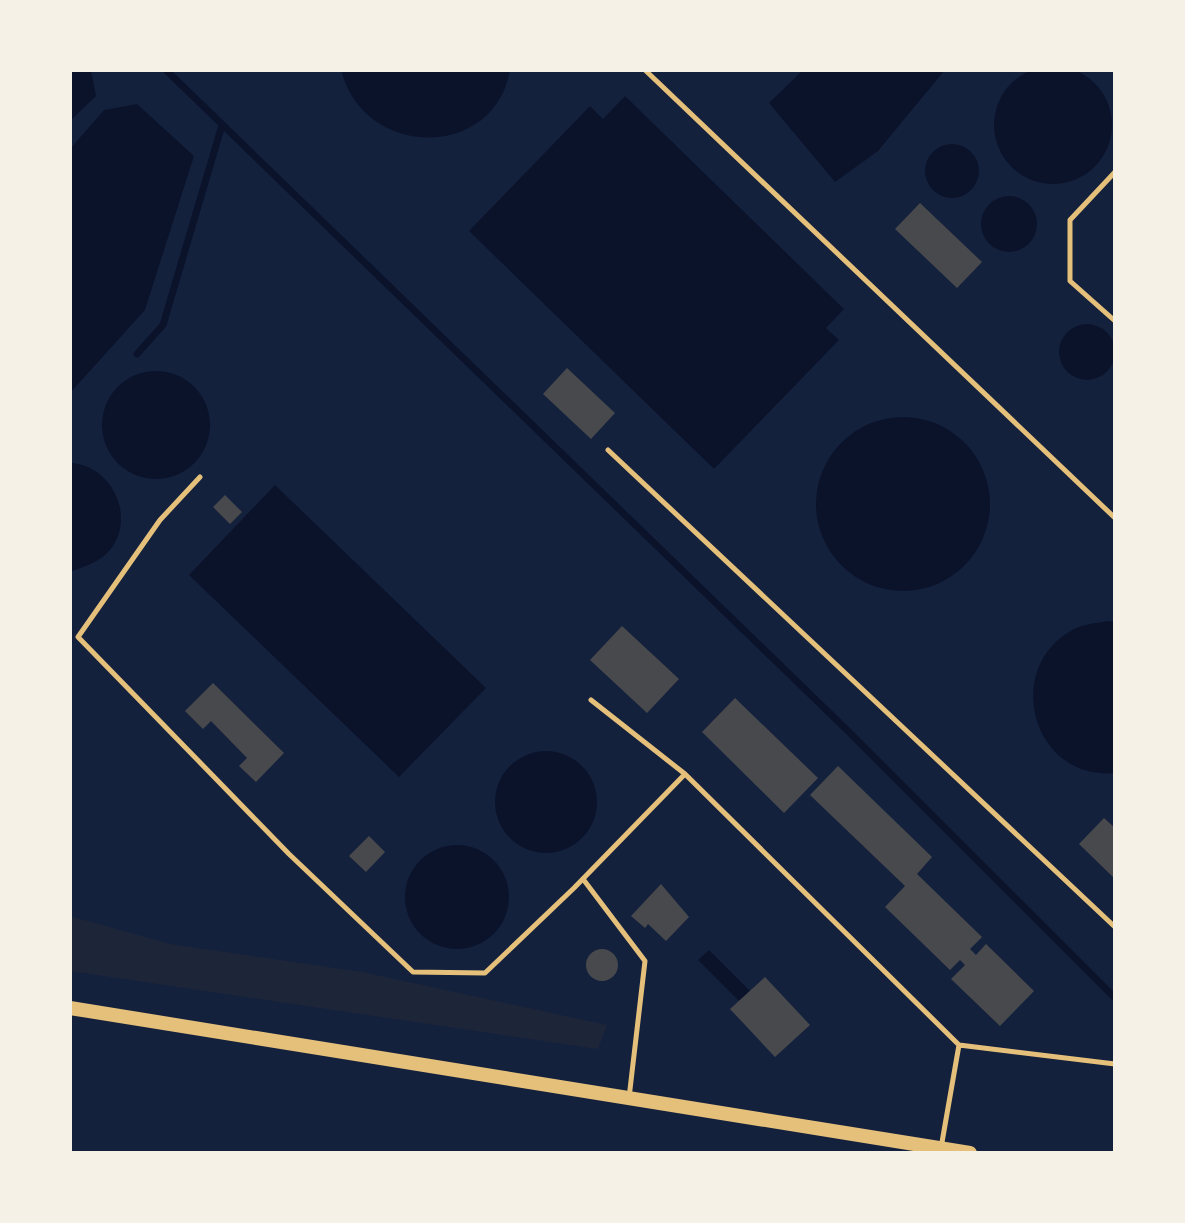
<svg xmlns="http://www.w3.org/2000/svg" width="1185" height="1223" font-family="'PT Serif',serif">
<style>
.green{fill:#1d2539}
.water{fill:#0b132b}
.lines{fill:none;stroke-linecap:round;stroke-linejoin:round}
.stream{stroke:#0b132b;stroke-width:7}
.building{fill:#48494c}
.service{stroke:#e5c07b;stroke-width:5}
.secondary{stroke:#e5c07b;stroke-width:14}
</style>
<rect width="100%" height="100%" fill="#14213d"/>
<!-- green -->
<path class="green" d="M 70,916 L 170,944 L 362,972 L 607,1025 L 598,1049 L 70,971 Z"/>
<!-- water -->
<path class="water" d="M994 125a59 59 0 1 1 118 0a59 59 0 1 1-118 0Z
M 70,70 L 91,70 L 96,96 L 70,121 Z
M 341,70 L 510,70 C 495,160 364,160 341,70 Z
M 803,70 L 945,70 L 878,151 L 835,182 L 769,103 Z
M 625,96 L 844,309 L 826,328 L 839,340 L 714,469 L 469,231 L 590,106 L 603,119 Z
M 137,104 L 194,156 L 145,310 L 70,393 L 70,149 L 104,110 Z
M925 171a27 27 0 1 1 54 0a27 27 0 1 1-54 0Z
M981 224a28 28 0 1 1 56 0a28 28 0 1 1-56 0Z
M1059 352a28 28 0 1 1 56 0a28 28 0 1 1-56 0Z
M102 425a54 54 0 1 1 108 0a54 54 0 1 1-108 0Z
M816 504a87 87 0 1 1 174 0a87 87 0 1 1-174 0Z
M 70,463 C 111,464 137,517 110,550 C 99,562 87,566 72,571 Z
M 275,485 L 486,688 L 399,777 L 189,575 Z
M 1108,621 L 1115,622 L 1115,773 C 1031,781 1001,665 1076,628 C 1085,624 1098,623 1108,621 Z
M495 802a51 51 0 1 1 102 0a51 51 0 1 1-102 0Z
M405 897a52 52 0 1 1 104 0a52 52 0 1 1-104 0Z
M 709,950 L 750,991 L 739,1001 L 698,960 Z"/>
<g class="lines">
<!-- stream -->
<path class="stream" d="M 166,70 L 849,732 L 1115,998
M 137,354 L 163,325 L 222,125"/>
</g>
<!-- building -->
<path class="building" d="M 920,203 L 982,262 L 957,288 L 895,229 Z
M 567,368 L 615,413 L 591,439 L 543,394 Z
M 225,495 L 242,512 L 230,524 L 213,507 Z
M 622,626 L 679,679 L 647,713 L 590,660 Z
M 213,683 L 284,753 L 256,782 L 239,766 L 247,758 L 211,721 L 203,729 L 185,711 Z
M 735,698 L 818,778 L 784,813 L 702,732 Z
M 838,766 L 932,857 L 917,874 L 982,937 L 970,949 L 976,955 L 986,944 L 1034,991 L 1000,1026 L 951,979 L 965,965 L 960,960 L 950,970 L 885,907 L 905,886 L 810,795 Z
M 1104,818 L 1115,828 L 1115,879 L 1079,844 Z
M 369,836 L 385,852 L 366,872 L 349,856 Z
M 661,884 L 689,917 L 666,941 L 648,924 L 645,928 L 631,916 Z
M586 965a16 16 0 1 1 32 0a16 16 0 1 1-32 0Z
M 765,977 L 810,1025 L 775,1057 L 730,1009 Z"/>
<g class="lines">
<!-- service -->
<path class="service" d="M 645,70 L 1115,518
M 1115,172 L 1070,220 L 1070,281 L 1115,321
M 608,450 L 1115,927
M 200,477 L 160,520 L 78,637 L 289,854 L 413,972 L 485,973 L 574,888 L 685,774
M 591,700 L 685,774 L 959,1045 L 941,1148
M 583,879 L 645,961 L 629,1098
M 959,1045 L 1115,1064"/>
<!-- secondary -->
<path class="secondary" d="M 70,1008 L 970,1153"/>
</g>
<!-- border -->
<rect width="1185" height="1223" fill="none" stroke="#f6f1e7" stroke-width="144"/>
</svg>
